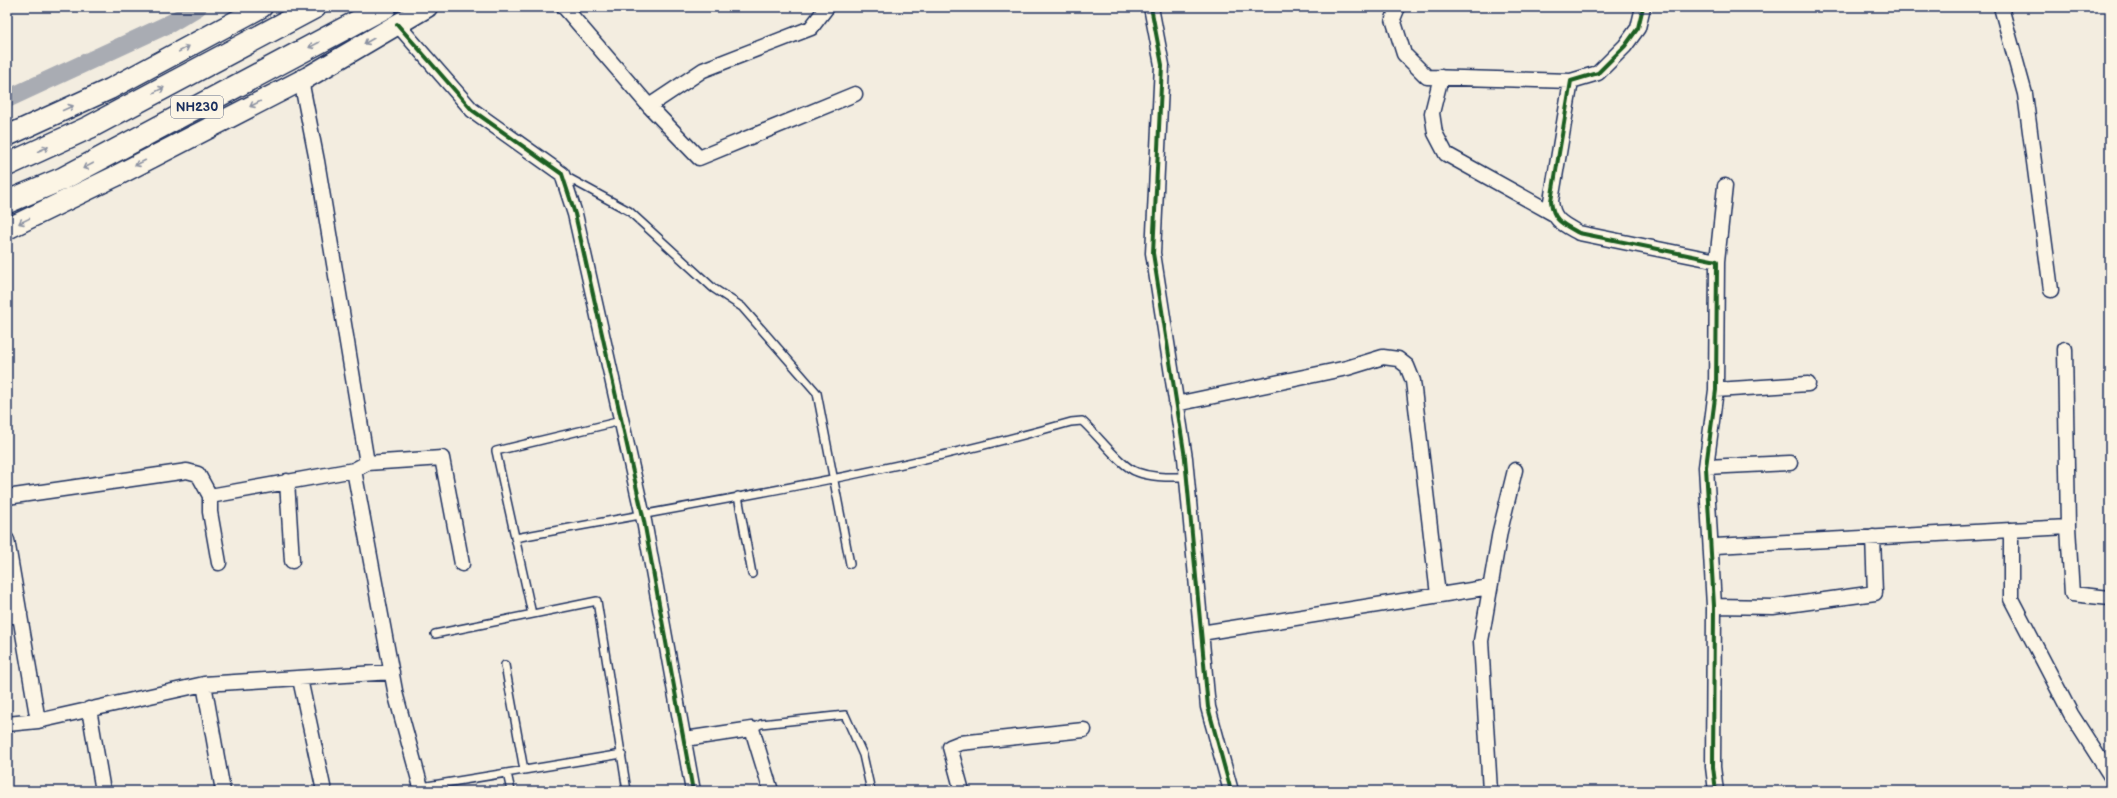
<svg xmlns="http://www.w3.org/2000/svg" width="2117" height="798" font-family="'Balsamiq Sans',sans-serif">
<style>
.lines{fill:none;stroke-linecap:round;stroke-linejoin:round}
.canal{stroke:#a9acb3;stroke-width:18}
.lane-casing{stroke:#1b2f5e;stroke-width:10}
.street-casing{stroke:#1b2f5e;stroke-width:17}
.secondary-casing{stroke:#1b2f5e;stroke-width:23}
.highway-casing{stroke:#1b2f5e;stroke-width:25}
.lane{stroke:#fcf5e5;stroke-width:7}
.street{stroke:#fcf5e5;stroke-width:14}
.secondary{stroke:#fcf5e5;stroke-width:20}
.highway{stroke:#fcf5e5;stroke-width:22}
.cycleway-casing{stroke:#fcf5e5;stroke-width:6}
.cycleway{stroke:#1b5e20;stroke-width:4}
.oneway{stroke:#8c92a2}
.labels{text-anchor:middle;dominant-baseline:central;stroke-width:3;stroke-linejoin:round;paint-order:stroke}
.shield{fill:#fcf5e5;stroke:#5e6a86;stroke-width:1}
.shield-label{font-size:13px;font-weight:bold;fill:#1b2f5e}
</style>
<rect width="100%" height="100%" fill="#f3ede0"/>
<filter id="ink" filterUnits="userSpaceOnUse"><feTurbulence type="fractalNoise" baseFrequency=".025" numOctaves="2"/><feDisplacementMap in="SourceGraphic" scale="8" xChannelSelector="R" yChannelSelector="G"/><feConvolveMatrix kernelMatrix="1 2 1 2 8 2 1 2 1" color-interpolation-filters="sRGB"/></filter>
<g filter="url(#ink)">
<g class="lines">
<!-- canal -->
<path class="canal" d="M 7,99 L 171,23 L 198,7"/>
<!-- lane casing -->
<g class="lane-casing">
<path id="lane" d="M 563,175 L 629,211 L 713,288 L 742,307 L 817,393 L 850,564
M 738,496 L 752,574
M 515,538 C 701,503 889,474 1071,422 L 1082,421 C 1097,434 1121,467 1137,472 C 1153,478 1169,477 1186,477
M 532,614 L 496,451 L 621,421
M 435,634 L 597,601 L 627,791
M 505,665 L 524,770
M 752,729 L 761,724 L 845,715 L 863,755 L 871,791
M 507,773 L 511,791
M 421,787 L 622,754"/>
</g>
<!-- street casing -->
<g class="street-casing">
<path id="street" d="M 564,7 L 649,106 L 699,158 L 855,94
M 1151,7 L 1162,65 L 1153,253 L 1185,458 L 1208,707 L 1231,791
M 1398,7 L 1393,19 L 1404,54 L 1427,77 L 1571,81
M 1643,7 L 1638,28 L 1625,46 L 1598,73 L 1571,81 L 1551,201 C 1553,221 1563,224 1579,233 L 1717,261 L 1716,390 L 1706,467 L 1714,606 L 1713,767 L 1716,791
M 2001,7 L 2025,94 L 2051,290
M 397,24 L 472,110 L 562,174 L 575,214 L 644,521 L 693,791
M 1441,77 L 1432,113 L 1435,133 L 1446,154 L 1552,213
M 301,80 L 317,161 L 367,463 L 354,470 L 396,696 L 422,791
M 649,106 L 703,70 L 811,28 L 827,7
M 1717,261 L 1725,186
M 2065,349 L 2068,527 L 2072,594 L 2110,598
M 1716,390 L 1808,384
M 1176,404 L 1347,368 L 1383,357 L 1398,359 L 1407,366 L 1413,381 L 1438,595
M 367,463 L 442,458 L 462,564
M 1706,467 L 1790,463
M 287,481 L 292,561
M 210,496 L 354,470
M 7,497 L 187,471 L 198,474 L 210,496 L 210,512 L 219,563
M 2011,530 L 2011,599 L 2071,714 L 2110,775
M 7,540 L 38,721
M 1715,546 L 2068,527
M 1714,606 L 1773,607 L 1875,593 L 1873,537
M 7,617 L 20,614
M 1201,633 L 1490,587
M 300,679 L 324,791
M 204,684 L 223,791
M 89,709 L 103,791
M 7,724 L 38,721 L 204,684 L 392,672
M 685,739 L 752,729 L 771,791
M 962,791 L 950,747 L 960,743 L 1084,730
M 1490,791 L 1481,641 L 1500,531 L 1515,470"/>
</g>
<!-- secondary casing -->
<g class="secondary-casing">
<path id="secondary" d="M 7,136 L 110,89 L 262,7
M 7,229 L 114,177 L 308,77 L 427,7"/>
</g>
<!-- highway casing -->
<g class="highway-casing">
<path id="highway" d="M 7,165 L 90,127 L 315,7
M 7,202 L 62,179 L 385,7"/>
</g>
<!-- lane -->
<use href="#lane" class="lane"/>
<!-- street -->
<use href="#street" class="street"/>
<!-- secondary -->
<use href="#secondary" class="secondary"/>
<!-- highway -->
<use href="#highway" class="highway"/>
<!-- cycleway casing -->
<g class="cycleway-casing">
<path id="cycleway" d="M 1151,7 L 1162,65 L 1153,253 L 1185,458 L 1208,707 L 1231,791
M 1643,7 L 1638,28 L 1625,46 L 1598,73 L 1571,81 L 1551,201 C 1553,221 1563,224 1579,233 L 1717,261 L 1716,390 L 1706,467 L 1714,606 L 1713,767 L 1716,791
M 397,24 L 472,110 L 562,174 L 575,214 L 644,521 L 693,791"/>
</g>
<!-- cycleway -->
<use href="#cycleway" class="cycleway"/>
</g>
<!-- one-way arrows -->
<defs><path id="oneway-shaft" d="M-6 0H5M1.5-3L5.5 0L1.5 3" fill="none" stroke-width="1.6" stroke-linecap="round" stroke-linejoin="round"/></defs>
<g class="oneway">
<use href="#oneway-shaft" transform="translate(369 41) rotate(150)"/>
<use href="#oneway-shaft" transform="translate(314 45) rotate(152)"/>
<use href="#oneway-shaft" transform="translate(184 49) rotate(-28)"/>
<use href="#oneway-shaft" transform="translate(159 90) rotate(-28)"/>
<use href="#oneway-shaft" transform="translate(255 104) rotate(153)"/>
<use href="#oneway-shaft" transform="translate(68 108) rotate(-24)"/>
<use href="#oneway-shaft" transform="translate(43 149) rotate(-24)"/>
<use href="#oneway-shaft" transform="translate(140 163) rotate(153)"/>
<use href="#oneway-shaft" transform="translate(88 166) rotate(152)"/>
<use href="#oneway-shaft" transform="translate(24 221) rotate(154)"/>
</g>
</g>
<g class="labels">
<!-- shield labels -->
<rect class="shield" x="171" y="96" width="52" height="22" rx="3"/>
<g class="shield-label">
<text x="197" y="107">NH230</text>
</g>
</g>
<!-- margin -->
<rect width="2117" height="798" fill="none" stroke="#fcf5e5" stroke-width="24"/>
<rect x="12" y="12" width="2093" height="774" fill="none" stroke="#1b2f5e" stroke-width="1.5" filter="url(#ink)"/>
</svg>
